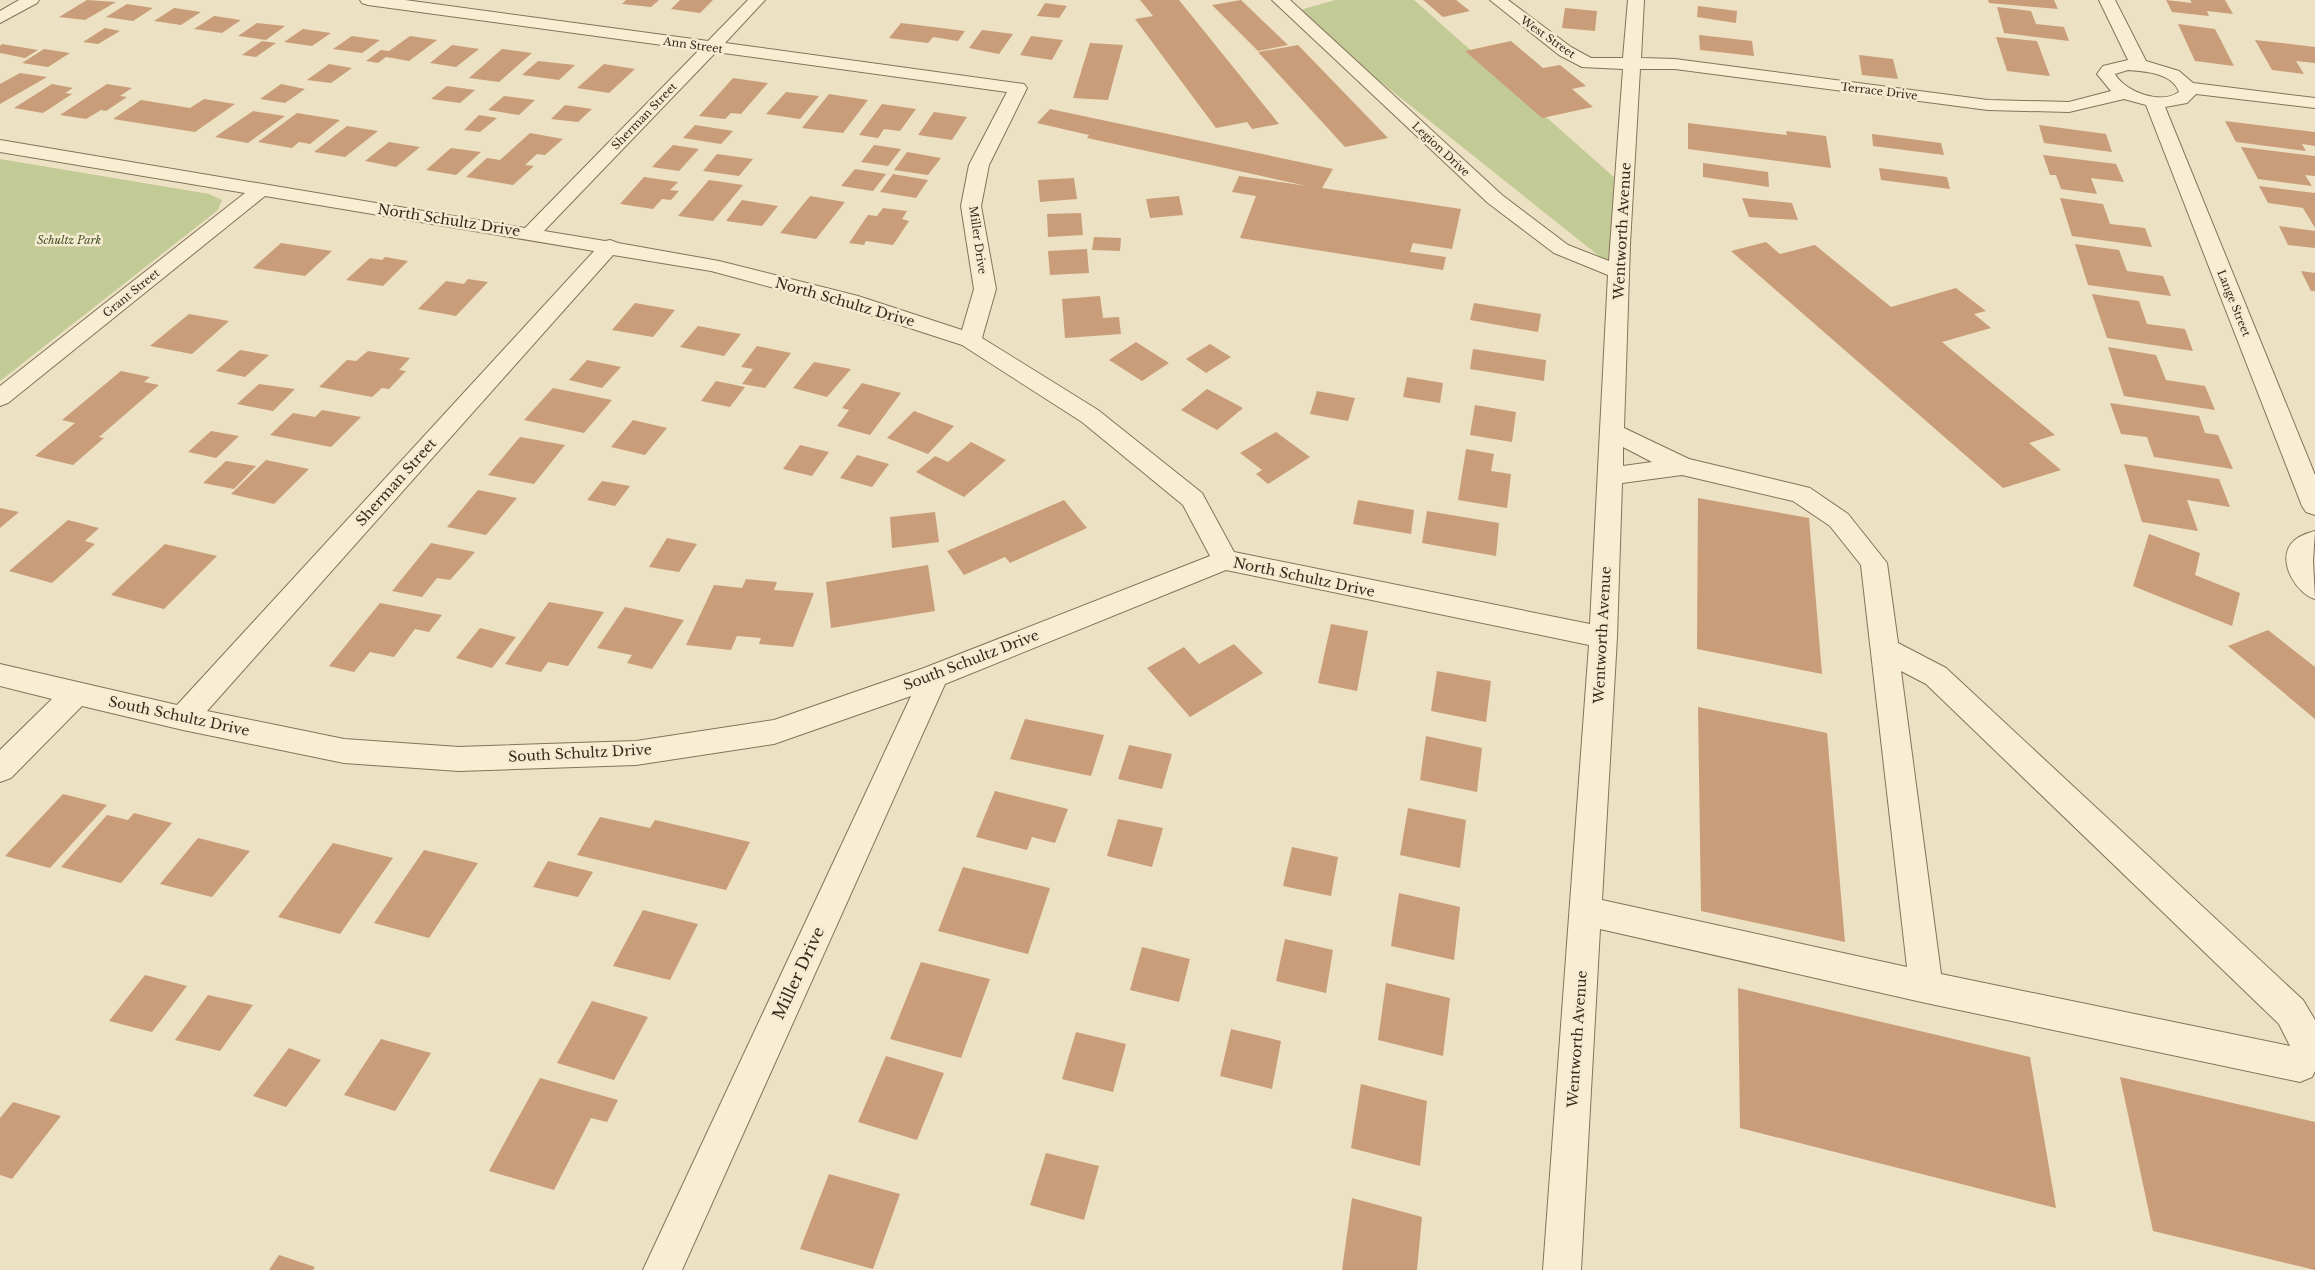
<svg xmlns="http://www.w3.org/2000/svg" width="2315" height="1270" font-family="'Libre Baskerville',serif">
<style>
.green{fill:#c2ca96}
.building{fill:#c99d79}
.lines{fill:none;stroke-linecap:round;stroke-linejoin:round}
.minor-casing{stroke:#85735a;stroke-width:2}
.minor{fill:#f8eed4;fill-rule:evenodd}
.labels{text-anchor:middle;dominant-baseline:central;stroke-width:5;stroke-linejoin:round;paint-order:stroke}
.far-street-label{font-size:11px;fill:#362a1d;stroke:#f4ebd1}
.far-park-label{font-size:11px;font-style:italic;fill:#445125;stroke:#f4ebd1}
.street-label{font-size:14px;fill:#362a1d;stroke:#f4ebd1}
.near-street-label{font-size:16px;fill:#362a1d;stroke:#f4ebd1}
</style>
<rect width="100%" height="100%" fill="#ece1c2"/>
<!-- green -->
<path class="green" d="M 1335,0 L 1414,0 L 1624,186 L 1619,272 L 1293,12 Z
M 0,159 L 209,194 L 222,200 L 218,210 L 0,381 Z"/>
<!-- building -->
<path class="building" d="M 87,0 L 116,2 L 85,20 L 59,17 Z
M 626,0 L 659,0 L 651,7 L 622,4 Z
M 680,0 L 713,0 L 700,13 L 671,9 Z
M 1140,0 L 1179,0 L 1279,124 L 1252,129 L 1247,122 L 1216,128 L 1135,19 L 1153,16 Z
M 1241,0 L 1288,45 L 1258,51 L 1212,5 Z
M 1423,0 L 1456,0 L 1470,11 L 1443,17 Z
M 1988,0 L 2054,0 L 2058,9 L 1989,3 Z
M 2166,0 L 2192,3 L 2190,0 L 2225,0 L 2233,14 L 2207,11 L 2209,16 L 2172,12 Z
M 1045,3 L 1067,6 L 1059,18 L 1037,16 Z
M 127,4 L 153,8 L 133,21 L 106,17 Z
M 1698,6 L 1737,11 L 1736,23 L 1697,17 Z
M 1997,7 L 2031,11 L 2036,24 L 2064,27 L 2069,41 L 2004,33 Z
M 174,8 L 201,12 L 181,25 L 154,21 Z
M 1565,8 L 1597,11 L 1595,31 L 1562,28 Z
M 214,16 L 241,20 L 222,33 L 194,29 Z
M 257,23 L 285,26 L 266,40 L 238,36 Z
M 901,23 L 965,31 L 958,41 L 933,37 L 928,43 L 889,38 Z
M 2178,24 L 2215,29 L 2234,66 L 2195,61 Z
M 105,28 L 120,31 L 98,44 L 83,42 Z
M 303,29 L 331,33 L 312,46 L 284,42 Z
M 982,30 L 1013,34 L 999,54 L 969,48 Z
M 1699,35 L 1752,41 L 1754,56 L 1700,50 Z
M 352,36 L 380,40 L 362,53 L 333,49 Z
M 410,36 L 437,40 L 409,61 L 386,57 L 378,63 L 366,61 L 381,50 L 389,51 Z
M 1031,36 L 1063,40 L 1052,60 L 1020,55 Z
M 1996,37 L 2037,41 L 2050,76 L 2007,71 Z
M 2255,40 L 2315,47 L 2315,63 L 2296,61 L 2304,74 L 2272,70 Z
M 262,41 L 276,43 L 256,57 L 242,55 Z
M 1511,41 L 1543,68 L 1560,65 L 1586,86 L 1572,89 L 1593,107 L 1542,118 L 1465,51 Z
M 1090,43 L 1123,45 L 1108,100 L 1073,98 Z
M 2,44 L 38,50 L 25,58 L 0,53 L 0,46 Z
M 452,45 L 479,49 L 456,67 L 430,63 Z
M 1298,45 L 1388,138 L 1345,147 L 1258,52 Z
M 44,49 L 70,53 L 48,67 L 22,63 Z
M 502,49 L 532,53 L 499,82 L 469,78 Z
M 1859,55 L 1893,59 L 1898,79 L 1862,75 Z
M 538,61 L 575,65 L 559,80 L 522,75 Z
M 329,64 L 352,68 L 331,83 L 307,80 Z
M 604,64 L 635,69 L 609,93 L 577,88 Z
M 20,73 L 47,77 L 0,104 L 0,84 Z
M 733,78 L 768,83 L 741,114 L 731,113 L 725,119 L 699,116 Z
M 52,84 L 73,88 L 65,93 L 72,94 L 43,113 L 14,108 Z
M 107,84 L 132,88 L 120,96 L 127,97 L 106,111 L 101,110 L 86,119 L 60,115 Z
M 281,84 L 305,89 L 285,103 L 260,99 Z
M 447,86 L 475,90 L 460,103 L 431,99 Z
M 786,92 L 819,96 L 800,119 L 766,114 Z
M 829,94 L 868,100 L 843,133 L 802,128 Z
M 504,96 L 535,100 L 519,115 L 488,110 Z
M 204,99 L 235,104 L 195,132 L 113,119 L 141,100 L 190,108 Z
M 882,104 L 916,109 L 900,131 L 884,129 L 878,138 L 859,135 Z
M 565,105 L 592,109 L 578,122 L 551,119 Z
M 1050,109 L 1333,169 L 1322,188 L 1461,209 L 1452,249 L 1413,243 L 1410,252 L 1446,257 L 1443,270 L 1240,238 L 1256,196 L 1232,192 L 1239,176 L 1307,186 L 1087,138 L 1089,135 L 1037,123 Z
M 253,111 L 285,116 L 248,143 L 215,137 Z
M 934,112 L 967,117 L 952,140 L 918,135 Z
M 297,113 L 340,120 L 310,144 L 299,142 L 292,148 L 258,142 Z
M 479,115 L 497,118 L 480,132 L 464,130 Z
M 2225,121 L 2315,132 L 2315,146 L 2302,144 L 2306,151 L 2236,142 Z
M 1688,123 L 1787,135 L 1786,131 L 1826,136 L 1831,168 L 1688,149 Z
M 695,125 L 733,131 L 721,144 L 683,138 Z
M 2039,125 L 2106,134 L 2112,152 L 2044,143 Z
M 347,126 L 378,131 L 345,157 L 314,152 Z
M 530,133 L 563,139 L 545,155 L 537,154 L 525,165 L 534,166 L 513,185 L 466,177 L 487,158 L 500,160 Z
M 1872,134 L 1941,143 L 1944,155 L 1873,146 Z
M 389,142 L 420,147 L 396,167 L 365,161 Z
M 673,145 L 699,149 L 679,171 L 652,167 Z
M 874,145 L 901,149 L 888,166 L 861,162 Z
M 2241,147 L 2315,156 L 2315,176 L 2305,175 L 2312,186 L 2258,179 Z
M 451,148 L 481,152 L 456,175 L 426,170 Z
M 907,152 L 941,158 L 928,175 L 894,170 Z
M 717,154 L 753,159 L 739,176 L 703,171 Z
M 2043,155 L 2116,164 L 2124,182 L 2091,178 L 2097,194 L 2061,189 L 2056,175 L 2050,175 Z
M 1703,163 L 1768,172 L 1769,187 L 1703,177 Z
M 1879,168 L 1947,177 L 1950,189 L 1881,180 Z
M 855,169 L 886,174 L 873,191 L 841,186 Z
M 893,174 L 928,180 L 916,198 L 880,192 Z
M 644,177 L 678,182 L 670,190 L 679,191 L 671,200 L 662,199 L 653,209 L 620,204 Z
M 1074,178 L 1077,199 L 1040,202 L 1038,180 Z
M 709,180 L 743,185 L 713,221 L 678,216 Z
M 2259,186 L 2315,193 L 2315,228 L 2303,208 L 2268,203 Z
M 810,196 L 845,202 L 816,239 L 780,233 Z
M 1179,196 L 1183,215 L 1150,218 L 1146,199 Z
M 1742,198 L 1792,203 L 1798,220 L 1749,217 Z
M 2060,198 L 2103,204 L 2110,224 L 2145,228 L 2152,247 L 2072,236 Z
M 742,200 L 778,206 L 762,226 L 726,221 Z
M 883,208 L 907,211 L 902,219 L 909,221 L 893,245 L 866,241 L 864,245 L 849,243 L 868,215 L 877,216 Z
M 1081,213 L 1083,235 L 1048,237 L 1047,214 Z
M 2279,226 L 2315,231 L 2315,248 L 2288,245 Z
M 1094,237 L 1121,238 L 1120,251 L 1092,250 Z
M 1766,242 L 1780,254 L 1815,245 L 1891,307 L 1956,288 L 1986,311 L 1974,314 L 1991,328 L 1942,342 L 2055,435 L 2029,443 L 2061,470 L 2003,488 L 1731,251 Z
M 281,243 L 332,251 L 305,276 L 253,268 Z
M 2075,244 L 2119,250 L 2127,271 L 2163,276 L 2171,296 L 2088,285 Z
M 1087,249 L 1089,273 L 1050,275 L 1048,251 Z
M 385,257 L 408,261 L 383,286 L 346,280 L 370,258 L 382,260 Z
M 2301,271 L 2315,273 L 2315,291 L 2311,291 Z
M 468,279 L 488,282 L 456,316 L 418,309 L 446,281 L 464,284 Z
M 2092,294 L 2139,301 L 2147,324 L 2185,329 L 2193,351 L 2107,338 Z
M 1100,296 L 1103,318 L 1119,317 L 1121,334 L 1065,338 L 1062,299 Z
M 635,303 L 675,310 L 653,337 L 612,330 Z
M 1474,303 L 1541,314 L 1538,332 L 1470,320 Z
M 189,314 L 229,321 L 192,354 L 150,346 Z
M 698,326 L 741,334 L 724,356 L 680,347 Z
M 1136,342 L 1169,363 L 1142,381 L 1109,360 Z
M 1210,344 L 1231,357 L 1206,373 L 1186,359 Z
M 757,346 L 791,353 L 765,388 L 742,384 L 753,369 L 741,367 Z
M 2108,347 L 2156,355 L 2166,380 L 2205,386 L 2215,410 L 2124,396 Z
M 1473,349 L 1546,360 L 1544,381 L 1470,369 Z
M 240,350 L 269,355 L 245,377 L 216,371 Z
M 368,351 L 410,358 L 399,370 L 406,371 L 389,389 L 382,388 L 372,397 L 319,387 L 347,360 L 356,361 Z
M 587,360 L 621,367 L 602,388 L 569,380 Z
M 814,362 L 851,369 L 827,397 L 793,388 Z
M 121,371 L 150,377 L 144,382 L 159,385 L 99,437 L 104,438 L 73,465 L 35,456 L 75,423 L 62,420 Z
M 1407,377 L 1443,383 L 1440,403 L 1403,397 Z
M 716,381 L 745,387 L 730,407 L 701,401 Z
M 862,383 L 901,393 L 870,435 L 837,426 L 849,410 L 842,408 Z
M 259,384 L 295,389 L 273,411 L 237,404 Z
M 553,388 L 612,400 L 584,433 L 524,420 Z
M 1207,389 L 1243,408 L 1217,430 L 1181,410 Z
M 1317,391 L 1355,398 L 1348,421 L 1310,414 Z
M 2110,403 L 2199,416 L 2205,433 L 2218,435 L 2233,469 L 2154,457 L 2147,437 L 2121,434 Z
M 1475,405 L 1516,412 L 1512,442 L 1470,435 Z
M 322,410 L 361,417 L 331,447 L 270,435 L 293,413 L 315,417 Z
M 914,411 L 954,426 L 928,454 L 887,438 Z
M 633,420 L 667,428 L 645,455 L 611,447 Z
M 211,431 L 239,436 L 216,458 L 188,452 Z
M 1276,432 L 1310,457 L 1268,484 L 1256,474 L 1262,470 L 1240,453 Z
M 520,437 L 565,445 L 534,484 L 488,475 Z
M 971,442 L 1006,460 L 964,497 L 916,472 L 935,456 L 948,462 Z
M 800,445 L 829,452 L 812,476 L 783,469 Z
M 1466,449 L 1494,454 L 1491,471 L 1511,474 L 1507,508 L 1458,500 Z
M 857,455 L 889,464 L 872,487 L 840,478 Z
M 266,460 L 309,469 L 274,504 L 231,494 Z
M 226,461 L 256,466 L 234,489 L 203,483 Z
M 2124,464 L 2219,479 L 2230,507 L 2187,500 L 2198,531 L 2142,522 Z
M 602,481 L 630,486 L 615,506 L 587,500 Z
M 478,490 L 517,498 L 486,535 L 447,527 Z
M 1698,498 L 1809,518 L 1822,674 L 1697,649 Z
M 1064,500 L 1087,528 L 1010,563 L 1005,557 L 964,575 L 947,551 Z
M 1358,500 L 1414,510 L 1411,534 L 1353,524 Z
M 0,508 L 19,512 L 0,528 Z
M 1427,511 L 1499,523 L 1496,556 L 1422,543 Z
M 935,512 L 939,542 L 892,548 L 890,517 Z
M 68,520 L 99,528 L 85,541 L 95,544 L 52,583 L 9,571 Z
M 2149,534 L 2200,553 L 2195,575 L 2240,593 L 2232,626 L 2133,586 Z
M 667,538 L 697,544 L 679,572 L 649,567 Z
M 431,543 L 475,552 L 450,580 L 437,578 L 422,597 L 392,591 Z
M 165,544 L 217,556 L 164,609 L 111,595 Z
M 928,565 L 935,611 L 831,628 L 826,582 Z
M 746,579 L 777,582 L 774,590 L 814,593 L 793,647 L 759,644 L 761,638 L 737,636 L 731,650 L 686,645 L 714,585 L 742,588 Z
M 549,602 L 604,612 L 568,666 L 548,662 L 541,672 L 505,664 Z
M 380,603 L 442,615 L 429,632 L 415,629 L 394,657 L 370,652 L 354,672 L 329,666 Z
M 625,607 L 684,620 L 652,669 L 627,663 L 632,655 L 597,648 Z
M 1331,624 L 1368,631 L 1357,691 L 1318,683 Z
M 480,628 L 516,637 L 492,668 L 456,658 Z
M 2268,630 L 2315,667 L 2315,719 L 2228,646 Z
M 1234,644 L 1263,673 L 1190,717 L 1147,668 L 1184,647 L 1199,664 Z
M 1437,671 L 1491,681 L 1486,722 L 1431,711 Z
M 1698,707 L 1827,733 L 1845,942 L 1701,911 Z
M 1025,719 L 1104,735 L 1091,776 L 1010,759 Z
M 1426,736 L 1482,748 L 1477,792 L 1420,780 Z
M 1129,745 L 1172,754 L 1162,789 L 1118,779 Z
M 995,791 L 1068,809 L 1055,843 L 1032,837 L 1027,850 L 976,837 Z
M 63,794 L 107,805 L 50,868 L 5,856 Z
M 1408,808 L 1466,820 L 1460,868 L 1400,855 Z
M 134,813 L 172,823 L 121,883 L 61,867 L 107,815 L 128,820 Z
M 600,817 L 650,828 L 655,820 L 750,842 L 726,890 L 577,855 Z
M 1118,819 L 1163,828 L 1152,867 L 1107,856 Z
M 198,838 L 250,851 L 212,897 L 160,884 Z
M 333,843 L 393,858 L 340,934 L 278,917 Z
M 1292,847 L 1338,857 L 1331,896 L 1283,886 Z
M 424,850 L 478,863 L 429,938 L 374,923 Z
M 548,861 L 593,872 L 578,897 L 533,887 Z
M 963,867 L 1050,888 L 1028,954 L 938,931 Z
M 1399,893 L 1460,907 L 1454,960 L 1391,946 Z
M 643,910 L 698,924 L 670,980 L 613,966 Z
M 1285,939 L 1333,950 L 1326,993 L 1276,981 Z
M 1142,947 L 1190,959 L 1179,1002 L 1130,990 Z
M 921,962 L 990,979 L 961,1058 L 890,1039 Z
M 145,975 L 187,986 L 152,1032 L 109,1021 Z
M 1386,983 L 1450,998 L 1443,1056 L 1378,1040 Z
M 1738,988 L 2030,1057 L 2056,1208 L 1740,1128 Z
M 208,995 L 253,1005 L 220,1051 L 175,1040 Z
M 592,1001 L 648,1017 L 614,1080 L 557,1063 Z
M 1231,1029 L 1281,1041 L 1272,1089 L 1220,1076 Z
M 1076,1032 L 1126,1044 L 1113,1092 L 1062,1079 Z
M 381,1039 L 431,1053 L 395,1111 L 344,1095 Z
M 289,1048 L 321,1060 L 286,1107 L 253,1096 Z
M 886,1056 L 944,1073 L 917,1140 L 858,1122 Z
M 2120,1077 L 2315,1122 L 2315,1270 L 2153,1231 Z
M 540,1078 L 618,1100 L 607,1122 L 591,1118 L 554,1190 L 489,1171 Z
M 1361,1084 L 1427,1101 L 1420,1166 L 1351,1148 Z
M 13,1102 L 61,1116 L 12,1179 L 0,1175 L 0,1118 Z
M 1046,1153 L 1099,1166 L 1084,1220 L 1030,1205 Z
M 829,1174 L 900,1194 L 873,1269 L 800,1249 Z
M 1352,1198 L 1422,1217 L 1417,1270 L 1342,1270 Z
M 279,1255 L 315,1267 L 313,1270 L 269,1270 Z"/>
<g class="lines">
<!-- minor casing -->
<g class="minor-casing">
<path id="minor" d="M 19,0 L 39,0 L 37,3 L 0,23 L 0,11 Z
M 360,0 L 405,0 L 708,41 L 748,0 L 765,0 L 725,43 L 1024,84 L 1027,88 L 989,165 L 981,206 L 996,289 L 982,338 L 1098,410 L 1202,493 L 1234,552 L 1590,624 L 1608,275 L 1554,253 L 1488,203 L 1272,0 L 1290,0 L 1502,195 L 1568,245 L 1609,261 L 1623,69 L 1582,67 L 1559,55 L 1490,0 L 1508,0 L 1571,47 L 1591,58 L 1623,58 L 1628,0 L 1644,0 L 1641,58 L 1675,59 L 1988,100 L 2069,102 L 2111,91 L 2097,74 L 2103,66 L 2128,60 L 2099,0 L 2115,0 L 2146,61 L 2179,71 L 2193,83 L 2315,98 L 2315,108 L 2196,94 L 2187,103 L 2165,107 L 2315,475 L 2315,515 L 2306,512 L 2302,506 L 2146,105 L 2124,99 L 2069,112 L 1988,110 L 1675,69 L 1640,69 L 1630,244 L 1624,428 L 1689,459 L 1810,488 L 1848,514 L 1887,563 L 1898,643 L 1946,668 L 2303,1000 L 2315,1020 L 2315,1071 L 2312,1077 L 2300,1082 L 1926,1003 L 1600,929 L 1581,1270 L 1543,1270 L 1589,645 L 1226,570 L 945,684 L 682,1270 L 643,1270 L 911,696 L 774,744 L 636,765 L 459,771 L 344,763 L 183,730 L 82,706 L 11,778 L 0,782 L 0,750 L 52,699 L 0,686 L 0,664 L 177,705 L 594,251 L 265,196 L 8,403 L 0,406 L 0,386 L 245,193 L 0,152 L 0,140 L 525,228 L 699,50 L 368,5 L 362,3 ZM 716,52 L 1007,92 L 969,165 L 961,206 L 974,289 L 962,330 L 858,296 L 719,261 L 618,243 L 610,240 L 605,241 L 544,231 ZM 2128,70 C 2144,71 2173,73 2179,92 C 2161,105 2125,92 2115,74 ZM 613,255 L 711,271 L 842,306 L 962,345 L 1082,422 L 1183,505 L 1210,556 L 924,668 L 774,720 L 636,741 L 459,747 L 344,739 L 207,711 ZM 1623,447 L 1652,462 L 1623,466 ZM 1682,475 L 1793,501 L 1830,526 L 1861,565 L 1907,967 L 1602,900 L 1617,637 L 1622,483 ZM 1901,671 L 1926,684 L 2279,1024 L 2290,1046 L 1941,974 Z
M 2315,531 L 2313,561 L 2315,599 C 2297,594 2277,562 2291,544 C 2296,537 2307,533 2315,531 Z"/>
</g>
<!-- minor -->
<use href="#minor" class="minor"/>
</g>
<g class="labels">
<!-- far-street labels -->
<g class="far-street-label">
<text transform="translate(1548 37) rotate(35)">West Street</text>
<text transform="translate(693 45) rotate(8)">Ann Street</text>
<text transform="translate(1879 91) rotate(7)">Terrace Drive</text>
<text transform="translate(644 116) rotate(-46)">Sherman Street</text>
<text transform="translate(1441 149) rotate(43)">Legion Drive</text>
<text transform="translate(978 240) rotate(82)">Miller Drive</text>
<text transform="translate(131 293) rotate(-39)">Grant Street</text>
<text transform="translate(2234 303) rotate(68)">Lange Street</text>
</g>
<!-- far-park labels -->
<g class="far-park-label">
<text x="69" y="240">Schultz Park</text>
</g>
<!-- street labels -->
<g class="street-label">
<text transform="translate(449 220) rotate(9)">North Schultz Drive</text>
<text transform="translate(1622 231) rotate(-87)">Wentworth Avenue</text>
<text transform="translate(845 302) rotate(16)">North Schultz Drive</text>
<text transform="translate(396 482) rotate(-48)">Sherman Street</text>
<text transform="translate(1304 577) rotate(12)">North Schultz Drive</text>
<text transform="translate(1602 635) rotate(-87)">Wentworth Avenue</text>
<text transform="translate(971 660) rotate(-21)">South Schultz Drive</text>
<text transform="translate(179 716) rotate(12)">South Schultz Drive</text>
<text transform="translate(580 753) rotate(-3)">South Schultz Drive</text>
<text transform="translate(1577 1039) rotate(-86)">Wentworth Avenue</text>
</g>
<!-- near-street labels -->
<g class="near-street-label">
<text transform="translate(798 973) rotate(-65)">Miller Drive</text>
</g>
</g>
</svg>
